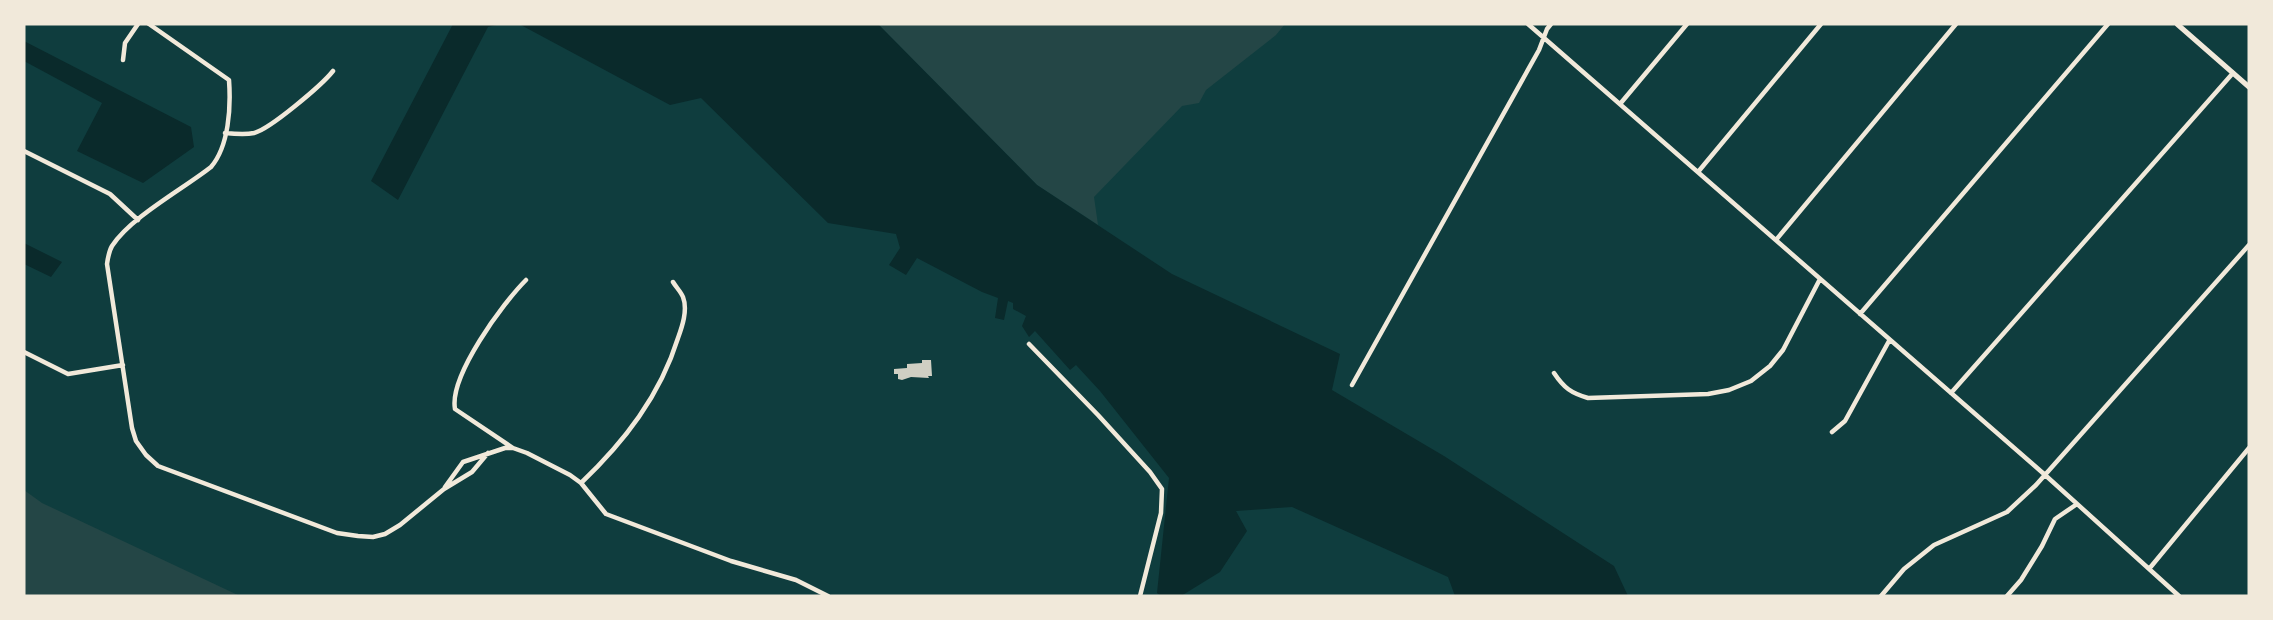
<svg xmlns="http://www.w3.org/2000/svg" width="2273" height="620" font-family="Lora,serif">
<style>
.green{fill:#244646}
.water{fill:#0a2a2b}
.building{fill:#cfcfc3}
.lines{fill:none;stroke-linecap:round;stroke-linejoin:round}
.minor{stroke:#f1e9da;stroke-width:4.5}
.tertiary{stroke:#f1e9da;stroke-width:5}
</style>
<rect width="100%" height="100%" fill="#0f3d3e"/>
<!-- green -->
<path class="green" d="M 878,24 L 1285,24 L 1276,35 L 1206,90 L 1199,103 L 1182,106 L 1094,197 L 1098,225 L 1037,185 Z
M 24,490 L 42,503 L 240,596 L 24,596 Z"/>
<!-- water -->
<path class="water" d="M 453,24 L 501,24 L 488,27 L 398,200 L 371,181 Z
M 519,24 L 878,24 L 1037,185 L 1172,274 L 1340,354 L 1332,390 L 1444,456 L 1614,566 L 1628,596 L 1455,596 L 1448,577 L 1292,507 L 1236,511 L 1247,531 L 1220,572 L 1181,596 L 1161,596 L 1157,593 L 1169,478 L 1100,391 L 1076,365 L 1070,370 L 1035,331 L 1029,337 L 1022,326 L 1026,316 L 1013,309 L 1013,303 L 1008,301 L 1004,320 L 995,318 L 998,298 L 982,292 L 917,258 L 906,275 L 889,265 L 900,248 L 896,234 L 828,223 L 701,98 L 670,105 Z
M 24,41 L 191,127 L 194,147 L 143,183 L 77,151 L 102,103 L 24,61 Z
M 24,243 L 62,262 L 51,277 L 24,264 Z"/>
<!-- building -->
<path class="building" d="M 922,360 L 931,360 L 932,376 L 928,376 L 929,378 L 911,377 L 902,380 L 898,379 L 898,374 L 894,374 L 894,369 L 907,368 L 907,364 L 922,363 Z"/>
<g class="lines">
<!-- minor -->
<path class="minor" d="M 149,24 L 229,80 C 231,107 229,146 211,167 C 183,189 131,217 112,246 C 109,251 108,257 107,264 L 132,428 L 136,441 L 146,455 L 158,466 L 337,533 L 358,536 L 373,537 L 385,534 L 400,525 L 444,489 L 472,472 L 488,453
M 1528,24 L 2044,474 L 2179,596
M 123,60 L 125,43 L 138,24
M 1620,104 L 1687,24
M 225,133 C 235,134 245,135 254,133 C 270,129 322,85 333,71
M 24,151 L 110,194 L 138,220
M 1698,172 L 1821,24
M 1776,240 L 1956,24
M 526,280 C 503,303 449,376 455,409 L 513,448 L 527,453 L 570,475 L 581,483 L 606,514 L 731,561 L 796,580 L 828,596
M 1860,314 L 2108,24
M 1029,344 L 1098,415 L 1150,472 L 1162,489 L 1161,513 L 1140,596
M 24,352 L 68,374 L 123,365
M 1554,373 C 1564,388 1571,393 1588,398 L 1708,394 L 1729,390 L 1751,381 L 1770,366 L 1783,350 L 1820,279
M 1352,385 L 1539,50 L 1547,29 L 1551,24
M 1951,393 L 2233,73
M 1832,432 L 1845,421 L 1889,341
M 581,483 C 624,442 660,396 678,338 C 682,327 688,310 683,297 C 681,292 676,287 673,282
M 445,487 L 463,462 L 505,448 L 512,448
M 2149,569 L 2249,448
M 1881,596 L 1904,569 L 1934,545 L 2007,512 L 2036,485 L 2249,245
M 2007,596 L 2021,580 L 2042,546 L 2055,519 L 2077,504"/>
<!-- tertiary -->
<path class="tertiary" d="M 2177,24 L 2249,87"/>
</g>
<!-- border -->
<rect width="2273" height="620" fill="none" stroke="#f1e9da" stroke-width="51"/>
</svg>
